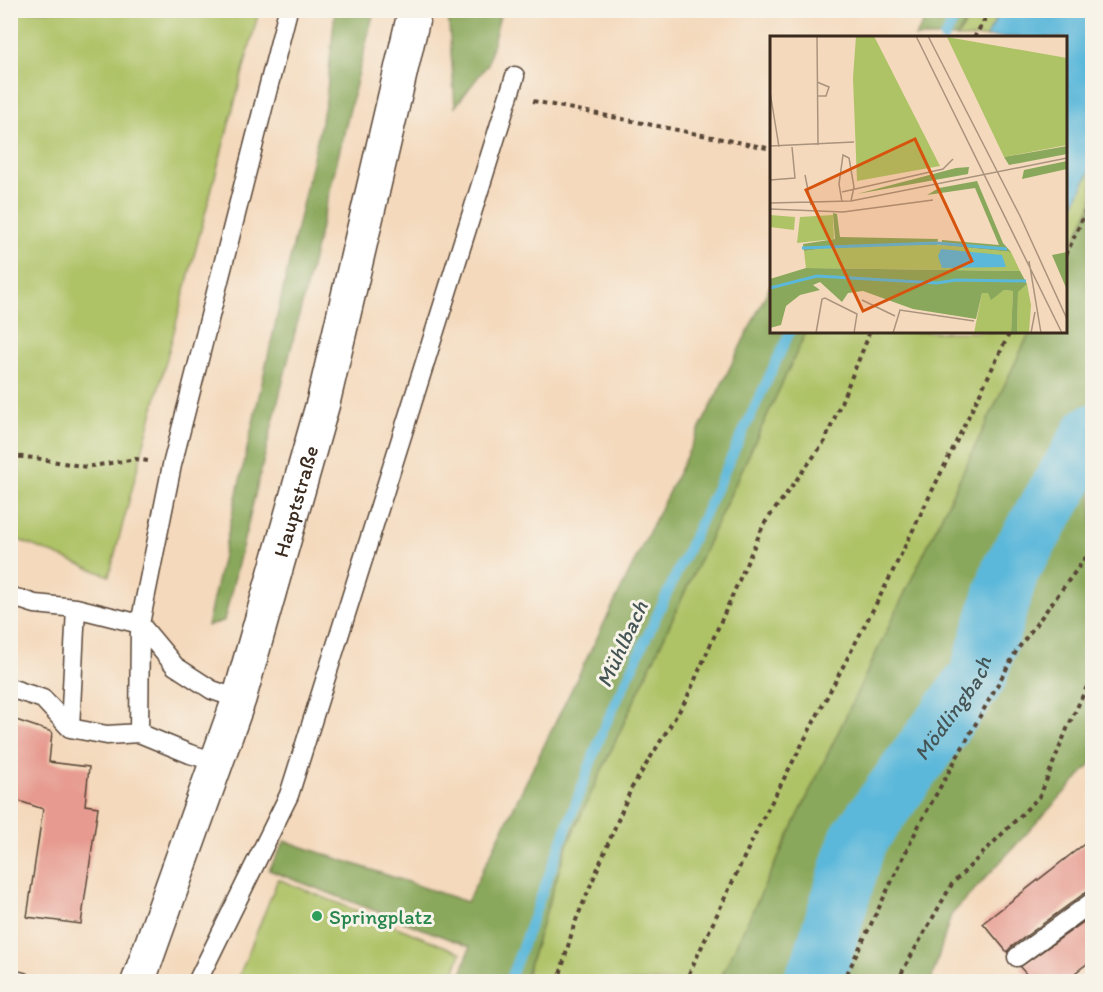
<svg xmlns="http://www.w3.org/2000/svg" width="1103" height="992" font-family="Itim,sans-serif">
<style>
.green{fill:#aec266;stroke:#747642;stroke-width:1.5}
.forest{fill:#8aa85b;stroke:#62693c;stroke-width:1.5}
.water{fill:#5cb8da;stroke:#4c717c;stroke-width:1.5}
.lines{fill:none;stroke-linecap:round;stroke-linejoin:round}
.stream{stroke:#5cb8da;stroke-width:10}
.river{stroke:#5cb8da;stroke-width:58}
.building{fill:#e79b90}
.service-casing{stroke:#574436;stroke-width:21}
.tertiary-casing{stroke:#574436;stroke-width:36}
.path{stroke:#574436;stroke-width:4;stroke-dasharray:4.5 4.5;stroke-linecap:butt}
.service{stroke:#fff;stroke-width:18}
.tertiary{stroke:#fff;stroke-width:33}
.leisure-dot{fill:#2e9e5b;stroke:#f7f3e8;stroke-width:2}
.labels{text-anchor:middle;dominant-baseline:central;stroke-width:6;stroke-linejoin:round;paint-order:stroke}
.street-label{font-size:21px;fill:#3b2a1e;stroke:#f7f3e8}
.leisure-label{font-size:21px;fill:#27864d;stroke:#f7f3e8;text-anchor:start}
.water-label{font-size:22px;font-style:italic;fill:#455556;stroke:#f7f3e8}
.inset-river{fill:none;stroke:#5cb8da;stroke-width:3}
.inset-road{fill:none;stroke:#aa937d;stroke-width:1.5}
.view{fill:#d7540e;fill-opacity:0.15;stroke:#d7540e;stroke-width:3}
.inset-edge{fill:none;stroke:#3b2a1e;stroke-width:3}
</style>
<rect width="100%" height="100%" fill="#f7f3e8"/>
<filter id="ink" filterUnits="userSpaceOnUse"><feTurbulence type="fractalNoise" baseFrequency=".0167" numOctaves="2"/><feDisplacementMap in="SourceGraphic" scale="12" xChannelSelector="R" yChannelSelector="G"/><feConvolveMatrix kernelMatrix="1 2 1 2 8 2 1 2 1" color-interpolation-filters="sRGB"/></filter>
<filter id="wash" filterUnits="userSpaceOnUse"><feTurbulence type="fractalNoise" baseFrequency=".008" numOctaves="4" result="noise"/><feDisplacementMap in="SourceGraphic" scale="24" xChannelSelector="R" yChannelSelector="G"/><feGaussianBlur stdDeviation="1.35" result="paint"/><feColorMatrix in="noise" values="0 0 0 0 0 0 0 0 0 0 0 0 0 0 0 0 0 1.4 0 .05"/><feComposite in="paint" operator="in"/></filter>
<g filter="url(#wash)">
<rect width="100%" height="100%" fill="#f4d9bc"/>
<!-- green -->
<path class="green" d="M 10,11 L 259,11 L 109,576 L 11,537 Z
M 973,11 L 1001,11 L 986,37 L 957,38 Z
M 1092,166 L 1092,203 L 1066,258 L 1066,221 Z
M 806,332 L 1030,332 L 719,981 L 524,982 L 567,845 Z
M 278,879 L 461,953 L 451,981 L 237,981 Z"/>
<!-- forest -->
<path class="forest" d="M 335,11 L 374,11 L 224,621 L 207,626 L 326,100 Z
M 448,11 L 501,11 L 488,64 L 455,107 Z
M 931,11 L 931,10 L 973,11 L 957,37 L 915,37 Z
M 1092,203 L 1092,763 L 951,915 L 931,981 L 719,981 L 1030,332 L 1066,332 L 1066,258 Z
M 771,284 L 772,332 L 806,332 L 567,845 L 524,981 L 459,981 L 470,947 L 269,870 L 285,841 L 467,902 Z"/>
<!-- water -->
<path class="water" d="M 1001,11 L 1092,11 L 1092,166 L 1066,221 L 1066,38 L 986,37 Z"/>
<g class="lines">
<!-- stream -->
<path class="stream" d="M 944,38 L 960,10
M 509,982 L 603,730 L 790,332"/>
<!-- river -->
<path class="river" id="s1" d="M 812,982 L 820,965 L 858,840 L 978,676 L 1010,571 L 1092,433"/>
</g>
<g id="blocks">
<!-- building -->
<path class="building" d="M 10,718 L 52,732 L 49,762 L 89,767 L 85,805 L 98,807 L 81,924 L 27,917 L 43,809 L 10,798 Z
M 1092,838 L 1092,891 L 1085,893 L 1010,948 L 1007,952 L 983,923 Z
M 1092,916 L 1092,960 L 1064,981 L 1032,981 L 1020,967 Z"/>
</g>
</g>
<g filter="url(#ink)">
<use href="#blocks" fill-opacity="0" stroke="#574436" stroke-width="1.5"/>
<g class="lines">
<!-- service casing -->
<g class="service-casing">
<path id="service" d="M 10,596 L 35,604 L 76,608 L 140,624 L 175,666 L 212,690 L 239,699
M 10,688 L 43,699 L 70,728 L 107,735 L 139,733 L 190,754 L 217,762
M 70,728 L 76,608
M 139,733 L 140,624 L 172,465 L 288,10
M 1017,957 L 1092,902
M 10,979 L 23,982
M 197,982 L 289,795 L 515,76"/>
</g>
<!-- tertiary casing -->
<g class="tertiary-casing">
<g id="tertiary">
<path id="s2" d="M 138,982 L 239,699 L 323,403 L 415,10"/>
</g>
</g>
<!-- path -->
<path class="path" d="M 974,38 L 990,10
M 533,101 L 772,149
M 1066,255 L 1092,198
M 10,456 L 35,458 L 86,467 L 136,459 L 148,461
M 558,982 L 574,925 L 631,789 L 686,700 L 764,524 L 825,441 L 867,340 L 869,332
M 685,982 L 759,826 L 887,583 L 1010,332
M 843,982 L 919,825 L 1017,650 L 1092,549
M 898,982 L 903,970 L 952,884 L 1040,796 L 1067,729 L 1092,676"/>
<!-- service -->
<use href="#service" class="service"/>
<!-- tertiary -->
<use href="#tertiary" class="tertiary"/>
</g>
</g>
<!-- markers -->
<circle class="leisure-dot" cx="317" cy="916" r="6"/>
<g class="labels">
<!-- street labels -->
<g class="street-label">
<text stroke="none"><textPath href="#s2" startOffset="506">Hauptstraße</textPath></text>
</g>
<!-- leisure labels -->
<g class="leisure-label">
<text x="329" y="916">Springplatz</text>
</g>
<!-- water labels -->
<g class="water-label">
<text transform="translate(622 644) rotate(-65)">Mühlbach</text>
<text stroke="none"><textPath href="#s1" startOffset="312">Mödlingbach</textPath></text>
</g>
</g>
<!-- overview -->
<g transform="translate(770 36)">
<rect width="297" height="297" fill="#f4d9bc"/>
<path d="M 86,0 L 104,0 L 170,130 L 87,145 L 83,42 ZM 177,1 L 297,22 L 297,109 L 234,121 ZM 0,179 L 25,181 L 24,194 L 0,191 ZM 63,179 L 64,203 L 27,207 L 30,181 ZM 81,209 L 171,209 L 241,216 L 250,235 L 36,232 L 34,215 ZM 257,248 L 261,269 L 259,297 L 247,297 L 248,255 ZM 234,254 L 243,255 L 241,297 L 204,297 L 212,257 L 219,257 L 221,263 Z" fill="#aec266"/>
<path d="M 297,110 L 297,118 L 239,129 L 234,121 ZM 297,125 L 297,133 L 252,143 L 254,134 ZM 199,131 L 198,138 L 87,158 L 186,132 ZM 207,145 L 233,207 L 241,216 L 171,209 L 172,204 L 229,209 L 205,152 L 157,159 L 169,152 ZM 63,177 L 67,178 L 70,201 L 168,203 L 167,209 L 81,209 L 34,215 L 33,208 L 65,203 ZM 297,216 L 297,254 L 282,219 ZM 36,232 L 250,235 L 257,248 L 248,256 L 247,297 L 241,297 L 243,255 L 234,254 L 221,264 L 218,257 L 212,257 L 206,283 L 143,273 L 93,255 L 78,257 L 72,266 L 50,246 L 43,249 L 50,254 L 30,259 L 16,270 L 11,289 L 0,292 L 0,243 Z" fill="#8aa85b"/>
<path d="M 171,213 L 232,219 L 236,231 L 172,232 L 168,220 Z" fill="#5cb8da"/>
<path class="inset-river" d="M 32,212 L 166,207 L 237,213M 0,252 L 47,240 L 167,247 L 186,244 L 256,245"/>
<path class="inset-road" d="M 47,0 L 48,109M 146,0 L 292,297M 158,0 L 250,180 L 297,283M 47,46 L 59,51 L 56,60 L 47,60M 0,56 L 9,111M 0,110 L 84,106M 35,139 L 41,169M 0,144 L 25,142 L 22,111M 72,156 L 173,133 L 183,123M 72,166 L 69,148 L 73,119 L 79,122 L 84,151 L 81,165M 0,167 L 81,165 L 297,122M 0,173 L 73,176 L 163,164M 259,225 L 271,297M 92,264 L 125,280M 46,297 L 52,263 L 55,262 L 87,278 L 84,297M 123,297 L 130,274 L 204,285M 261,297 L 265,276"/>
<path class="view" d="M 145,103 L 202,225 L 93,275 L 36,154 Z"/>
<rect width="297" height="297" class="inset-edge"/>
</g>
<!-- margin -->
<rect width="1103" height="992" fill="none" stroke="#f7f3e8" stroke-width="36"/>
</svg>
